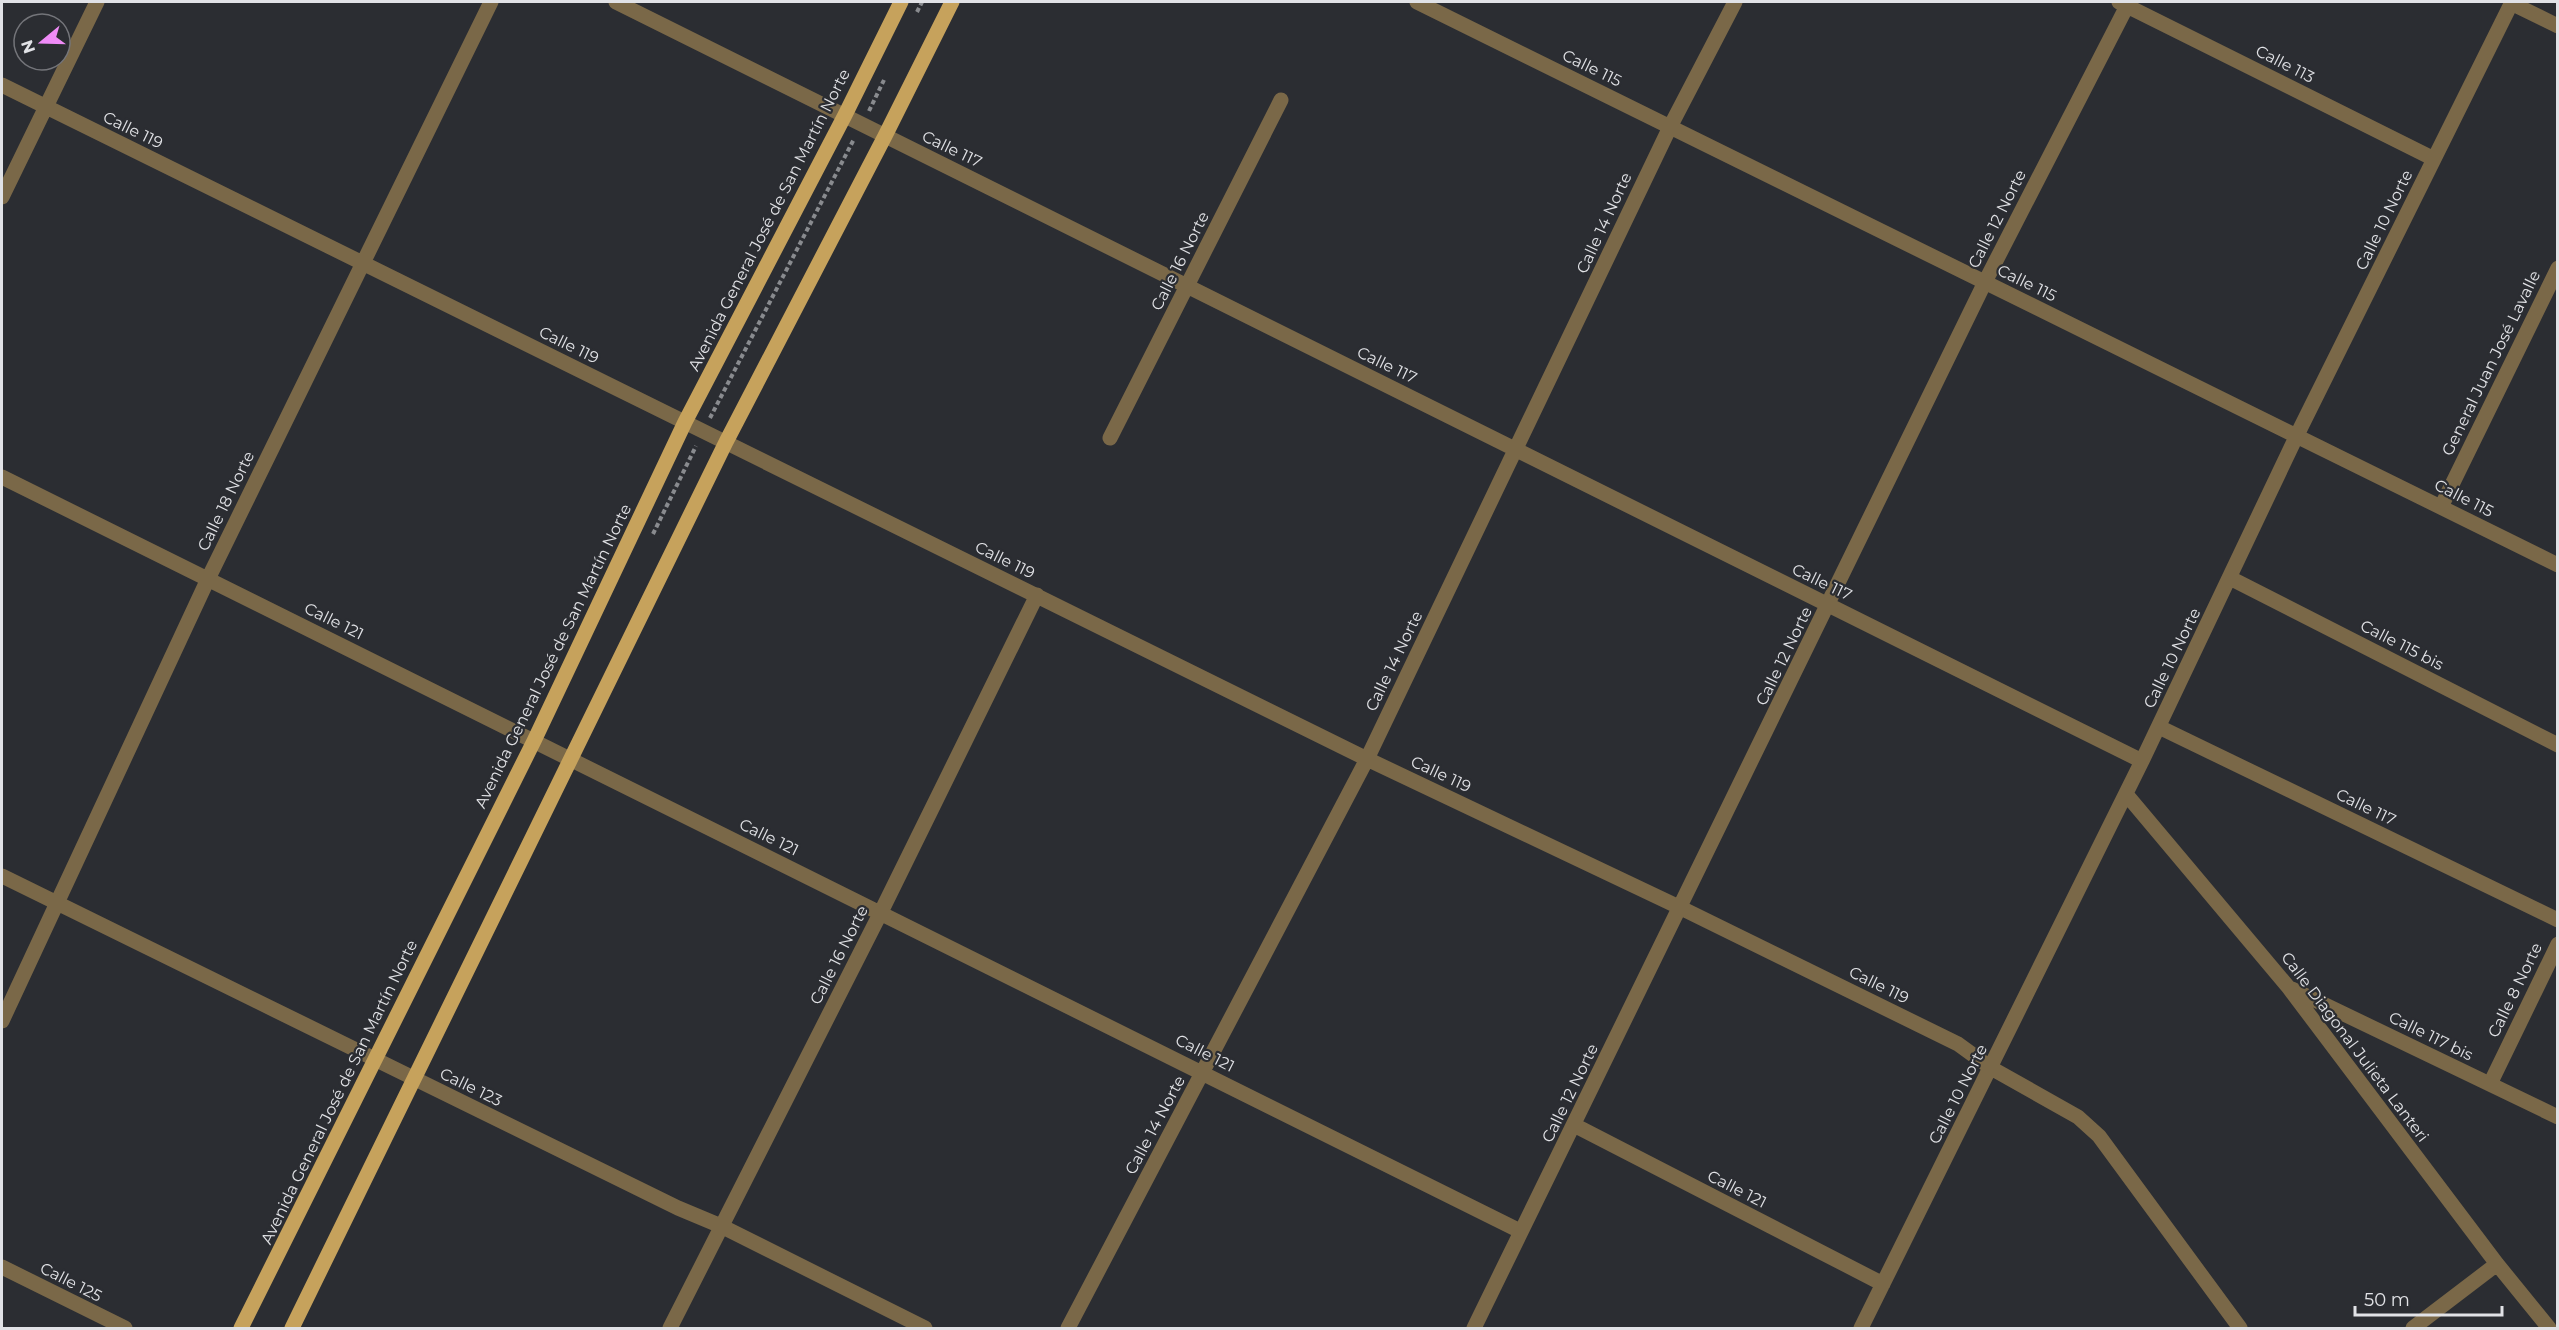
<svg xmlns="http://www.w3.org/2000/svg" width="2559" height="1330" font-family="Montserrat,sans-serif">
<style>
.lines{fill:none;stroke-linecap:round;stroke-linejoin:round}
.path{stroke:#898b8f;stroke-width:4;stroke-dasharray:4.5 3;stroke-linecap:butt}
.minor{stroke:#7a6848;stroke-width:15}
.major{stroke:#c6a25c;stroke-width:15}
.labels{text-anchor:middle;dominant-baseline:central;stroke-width:4.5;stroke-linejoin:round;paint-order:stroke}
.street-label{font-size:16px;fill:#e1e2e6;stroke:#2b2d32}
</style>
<rect width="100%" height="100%" fill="#2b2d32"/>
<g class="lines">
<!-- path -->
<path class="path" d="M 917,12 L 922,2
M 869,111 L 884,80
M 710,418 L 854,139
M 653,534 L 696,446"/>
<!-- minor -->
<path class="minor" d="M 616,2 L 2142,761
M 1417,2 L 2558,565
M 2119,2 L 2434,159
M 2511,3 L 2558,26
M 2,85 L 1367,759 L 1681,908 L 1958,1044 L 1991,1068 L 2078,1117 L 2099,1136 L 2240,1328
M 2,197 L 97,2
M 1110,438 L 1281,100
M 2,477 L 1520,1231
M 2441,507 L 2558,268
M 2230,578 L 2558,745
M 2159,727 L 2558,920
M 2126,794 L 2289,988 L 2497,1264 L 2549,1328
M 2,876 L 678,1208 L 721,1226 L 925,1328
M 2292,989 L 2558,1117
M 2,1021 L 208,579 L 491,2
M 2490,1084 L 2558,944
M 1574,1125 L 1883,1284
M 2,1267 L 125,1328
M 670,1328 L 881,912 L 1037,595
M 1068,1328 L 1367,759 L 1670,127 L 1735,2
M 1474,1328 L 1985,282 L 2129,2
M 1861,1328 L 2142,761 L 2297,435 L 2512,2
M 2413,1328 L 2497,1264"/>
<!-- major -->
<path class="major" d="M 241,1328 L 534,741 L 685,422 L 845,115 L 901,2
M 292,1328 L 726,442 L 885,136 L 952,2"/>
</g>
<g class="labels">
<!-- street labels -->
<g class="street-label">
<text transform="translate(2285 64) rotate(27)">Calle 113</text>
<text transform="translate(1592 68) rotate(26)">Calle 115</text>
<text transform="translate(133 130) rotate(26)">Calle 119</text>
<text transform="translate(952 149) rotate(26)">Calle 117</text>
<text transform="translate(1997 219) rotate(-63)">Calle 12 Norte</text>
<text transform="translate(769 220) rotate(-63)">Avenida General José de San Martín Norte</text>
<text transform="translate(2384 220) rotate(-64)">Calle 10 Norte</text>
<text transform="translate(1604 223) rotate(-65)">Calle 14 Norte</text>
<text transform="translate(1180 261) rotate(-63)">Calle 16 Norte</text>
<text transform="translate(2027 283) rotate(26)">Calle 115</text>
<text transform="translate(569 345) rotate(26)">Calle 119</text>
<text transform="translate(2491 363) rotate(-64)">General Juan José Lavalle</text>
<text transform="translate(1387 365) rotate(26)">Calle 117</text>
<text transform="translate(2464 498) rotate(27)">Calle 115</text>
<text transform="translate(226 501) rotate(-64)">Calle 18 Norte</text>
<text transform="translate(1005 560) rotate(26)">Calle 119</text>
<text transform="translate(1822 582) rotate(26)">Calle 117</text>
<text transform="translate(334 621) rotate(26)">Calle 121</text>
<text transform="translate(2402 645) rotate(27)">Calle 115 bis</text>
<text transform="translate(553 656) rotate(-64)">Avenida General José de San Martín Norte</text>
<text transform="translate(1784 656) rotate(-64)">Calle 12 Norte</text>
<text transform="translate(2172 658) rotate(-64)">Calle 10 Norte</text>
<text transform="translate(1394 661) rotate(-64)">Calle 14 Norte</text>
<text transform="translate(1441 774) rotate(25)">Calle 119</text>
<text transform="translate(2366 807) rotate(26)">Calle 117</text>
<text transform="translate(769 837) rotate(26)">Calle 121</text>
<text transform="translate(839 955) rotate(-63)">Calle 16 Norte</text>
<text transform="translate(1879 985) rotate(26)">Calle 119</text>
<text transform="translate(2515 990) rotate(-64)">Calle 8 Norte</text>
<text transform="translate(2431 1036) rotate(26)">Calle 117 bis</text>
<text transform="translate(2355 1047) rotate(53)">Calle Diagonal Julieta Lanteri</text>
<text transform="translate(1205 1053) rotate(27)">Calle 121</text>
<text transform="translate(471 1087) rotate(26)">Calle 123</text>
<text transform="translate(339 1092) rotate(-64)">Avenida General José de San Martín Norte</text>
<text transform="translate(1570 1093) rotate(-64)">Calle 12 Norte</text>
<text transform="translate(1958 1094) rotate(-63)">Calle 10 Norte</text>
<text transform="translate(1155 1125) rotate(-62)">Calle 14 Norte</text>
<text transform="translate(1737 1189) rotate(27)">Calle 121</text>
<text transform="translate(71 1282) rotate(27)">Calle 125</text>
</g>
</g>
<!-- border -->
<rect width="2559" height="1330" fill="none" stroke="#e1e2e6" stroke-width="6"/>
<!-- north arrow -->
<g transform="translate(42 42) rotate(251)"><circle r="28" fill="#2b2d32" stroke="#74757a" stroke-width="1.5"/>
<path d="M0-4.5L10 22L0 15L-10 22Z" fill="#ef8bf7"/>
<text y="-9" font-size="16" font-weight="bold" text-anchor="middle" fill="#e1e2e6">N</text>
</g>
<!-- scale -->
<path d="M2355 1306v9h147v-9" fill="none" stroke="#e1e2e6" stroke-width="3"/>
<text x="2364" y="1306" font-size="18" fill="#e1e2e6" stroke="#2b2d32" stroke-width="4.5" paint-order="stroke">50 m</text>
</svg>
